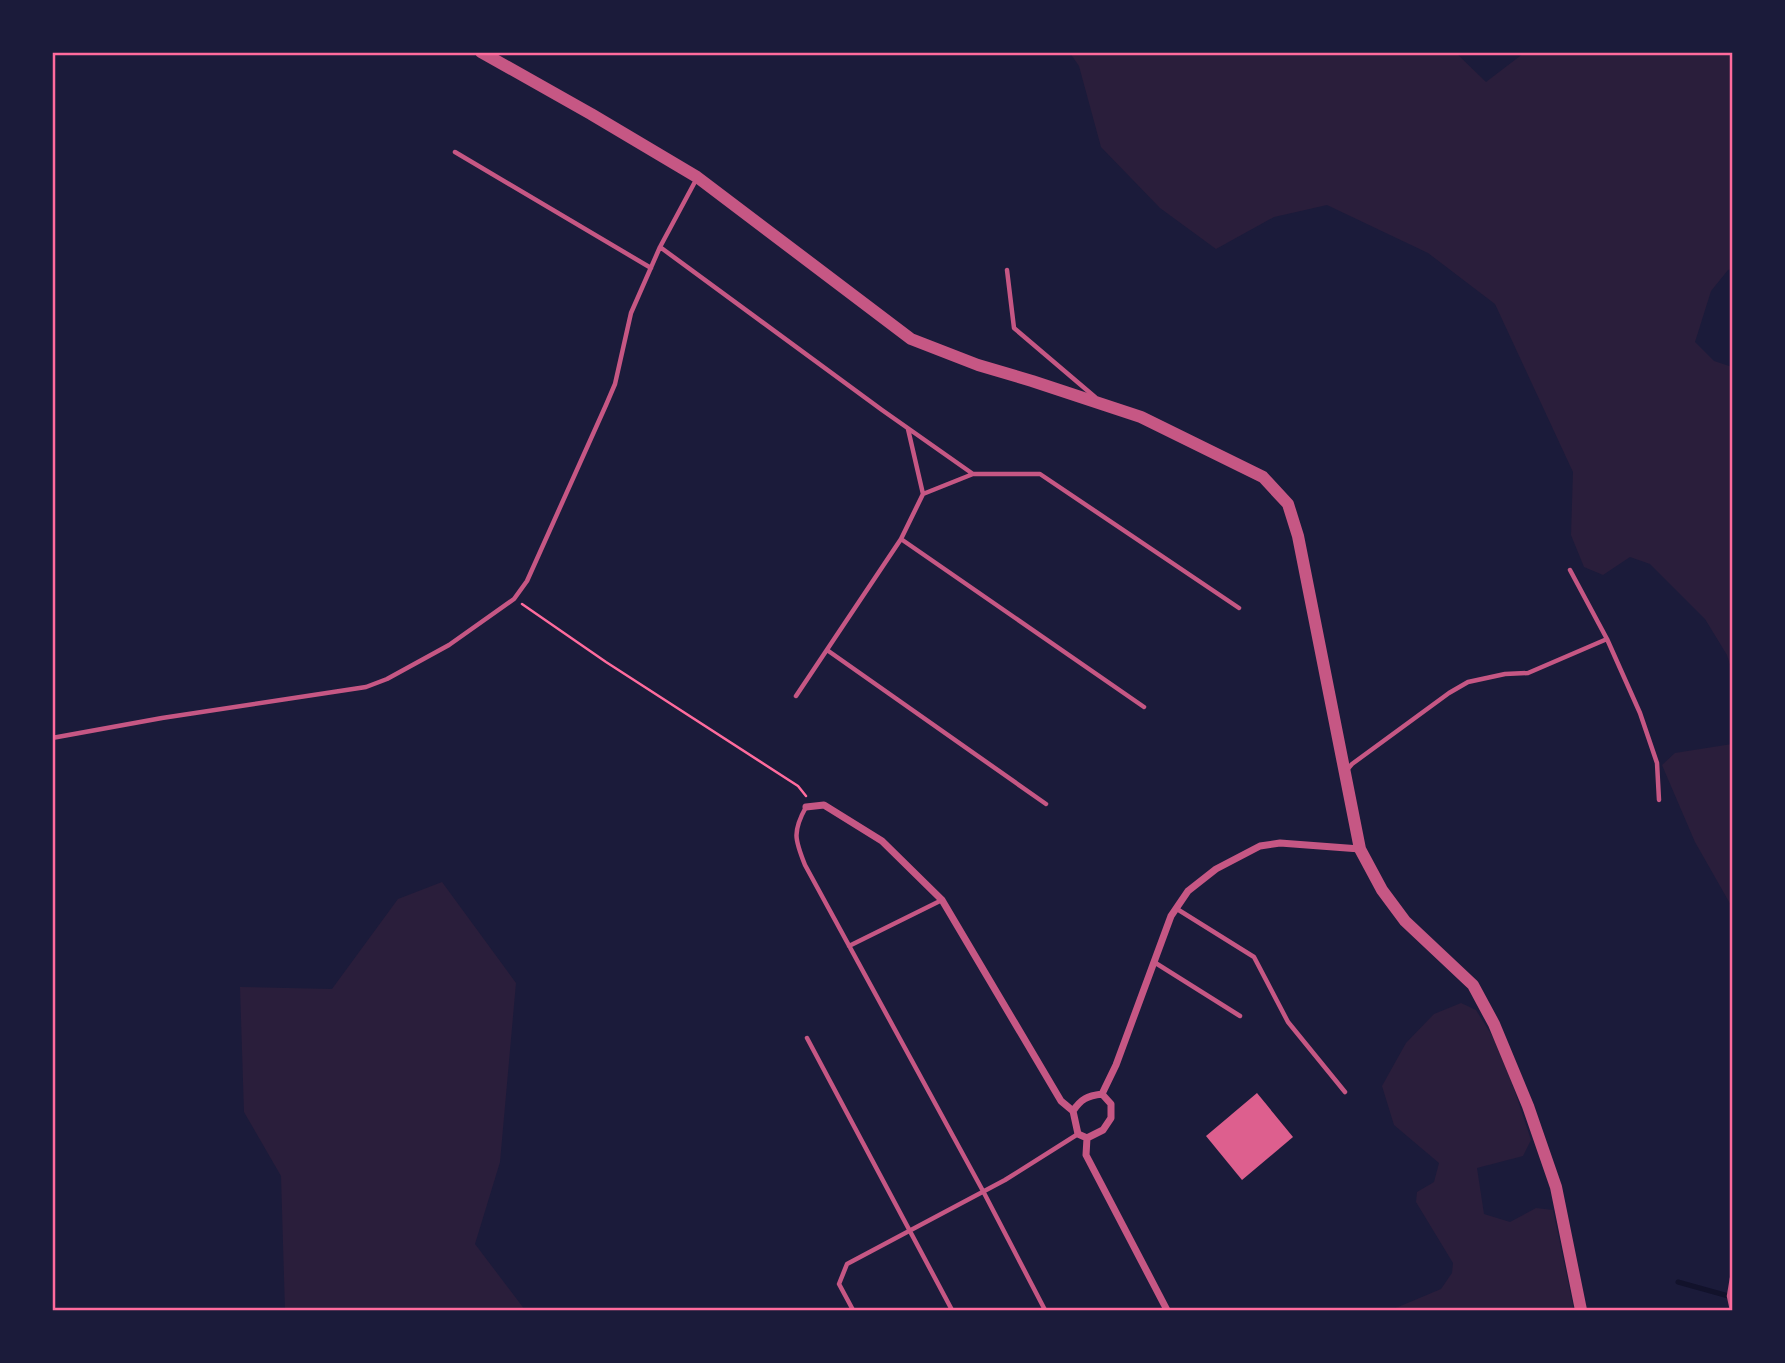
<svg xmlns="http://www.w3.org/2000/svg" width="1785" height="1363" font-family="'IBM Plex Sans',sans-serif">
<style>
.green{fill:#2a1e3b}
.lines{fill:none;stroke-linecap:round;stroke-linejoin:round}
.stream{stroke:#12122b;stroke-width:5}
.building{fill:#dd5f8e}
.path{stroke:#ff6b9d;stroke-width:2.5}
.service{stroke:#c65784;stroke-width:4.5}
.minor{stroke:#c65784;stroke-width:7}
.tertiary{stroke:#c65784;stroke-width:12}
.neatline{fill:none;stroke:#ff6b9d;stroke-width:2.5}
</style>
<rect width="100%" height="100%" fill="#1b1b3a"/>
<!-- green -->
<path class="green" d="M 1070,53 L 1456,53 L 1486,82 L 1524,53 L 1732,53 L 1732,269 L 1728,270 L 1711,291 L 1695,342 L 1714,361 L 1732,367 L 1732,671 L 1727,655 L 1705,619 L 1650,564 L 1630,557 L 1603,575 L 1584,567 L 1571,535 L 1573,472 L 1495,304 L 1428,253 L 1327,205 L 1274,217 L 1216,249 L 1160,208 L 1101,147 L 1079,66 Z
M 1732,744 L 1732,907 L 1695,842 L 1662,765 L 1675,753 Z
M 442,882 L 516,983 L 500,1162 L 475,1244 L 525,1310 L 285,1310 L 281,1176 L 244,1112 L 240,987 L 332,989 L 398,899 Z
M 1461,1003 L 1476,1010 L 1501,1050 L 1531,1140 L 1523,1156 L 1477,1168 L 1484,1214 L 1510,1222 L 1536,1208 L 1553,1210 L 1574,1310 L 1391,1310 L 1441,1289 L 1452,1273 L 1453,1263 L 1416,1202 L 1417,1192 L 1434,1182 L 1439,1163 L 1394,1125 L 1382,1086 L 1406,1043 L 1434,1014 Z"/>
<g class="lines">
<!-- stream -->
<path class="stream" d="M 1678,1282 L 1732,1297"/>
</g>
<!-- building -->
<path class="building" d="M 1257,1093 L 1293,1137 L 1242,1180 L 1206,1136 Z"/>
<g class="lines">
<!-- path -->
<path class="path" d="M 522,604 L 606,662 L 798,786 L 806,796"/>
<!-- service -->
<path class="service" d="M 455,152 L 651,268
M 660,247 L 882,410 L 973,474 L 923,494
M 1007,270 L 1014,328 L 1095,397
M 973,474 L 1040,474 L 1239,608
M 901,539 L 1144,707
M 1607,639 L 1640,713 L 1657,763 L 1659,800
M 827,650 L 1046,804
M 796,696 L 901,539 L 923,494 L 908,429
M 52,738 L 162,718 L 366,687 L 387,679 L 449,645 L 514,599 L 527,581 L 606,405 L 615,384 L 631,313 L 660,247 L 697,178
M 1346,771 L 1352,764 L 1449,693 L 1468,682 L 1505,674 L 1528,673 L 1607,639 L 1570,570
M 806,807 C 792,832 795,840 805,865 L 983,1191 L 1045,1310
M 1177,909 L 1254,957 L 1288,1022 L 1345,1092
M 849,946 L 942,900
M 1154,962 L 1240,1016
M 807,1038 L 952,1310
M 853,1310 L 839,1284 L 847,1264 L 1005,1180 L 1078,1134
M 1732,1310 L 1729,1296 L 1732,1278"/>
<!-- minor -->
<path class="minor" d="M 806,807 L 824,805 L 882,841 L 942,900 L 1061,1101 L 1073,1111
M 1102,1094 L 1116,1065 L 1171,916 L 1188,891 L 1216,869 L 1260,846 L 1280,843 L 1360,849
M 1102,1094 L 1111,1104 L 1111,1118 L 1103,1130 L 1087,1138 L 1078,1134 L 1073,1111 C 1081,1099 1087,1096 1102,1094 Z
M 1087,1138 L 1086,1155 L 1167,1310"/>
<!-- tertiary -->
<path class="tertiary" d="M 481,52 L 591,114 L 697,177 L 911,339 L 978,365 L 1032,381 L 1141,417 L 1263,477 L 1288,504 L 1298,536 L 1360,849 L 1382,890 L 1405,921 L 1473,985 L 1494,1024 L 1528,1106 L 1556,1187 L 1581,1310"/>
</g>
<!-- border -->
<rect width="1785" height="1363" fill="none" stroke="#1b1b3a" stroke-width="108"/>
<rect x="54" y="54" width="1677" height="1255" class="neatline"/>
</svg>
